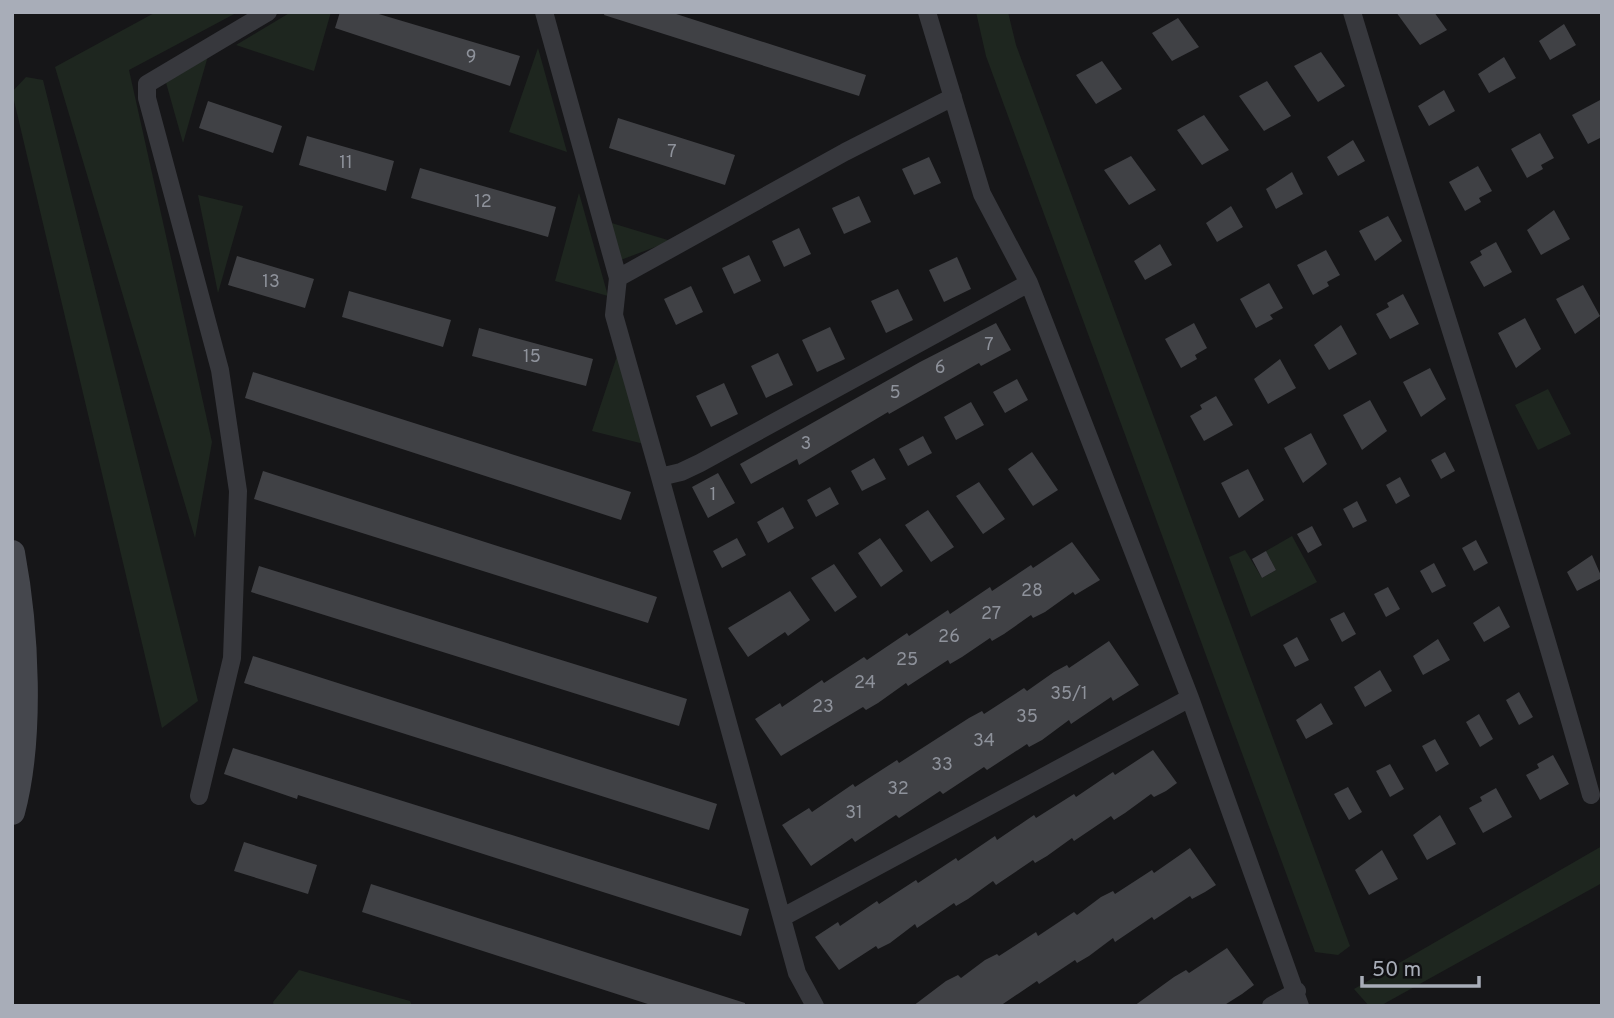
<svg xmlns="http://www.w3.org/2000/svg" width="1614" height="1018" font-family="Overpass,sans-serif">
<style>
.green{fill:#1e261f}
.building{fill:#404145}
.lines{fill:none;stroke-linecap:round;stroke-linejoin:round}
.street{stroke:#37383d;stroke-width:18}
.secondary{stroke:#45474d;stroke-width:26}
.labels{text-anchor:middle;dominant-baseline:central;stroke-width:5;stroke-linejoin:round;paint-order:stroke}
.number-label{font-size:18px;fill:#8e929b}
</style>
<rect width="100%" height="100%" fill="#161618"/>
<!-- green -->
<path class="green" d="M 156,12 L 238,12 L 129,70 L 212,442 L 195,538 L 55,67 Z
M 291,12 L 331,12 L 314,71 L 236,45 Z
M 976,12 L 1008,12 L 1016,45 L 1350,946 L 1338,955 L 1315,952 L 986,56 Z
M 538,48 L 567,152 L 509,132 Z
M 208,56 L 183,143 L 165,79 Z
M 26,77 L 43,80 L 198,701 L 162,728 L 12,92 Z
M 579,193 L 608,296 L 555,281 Z
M 198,195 L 243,206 L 218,293 Z
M 595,218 L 671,241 L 610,264 Z
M 622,341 L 648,445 L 592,431 Z
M 1548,389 L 1571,434 L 1538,450 L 1515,405 Z
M 1292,536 L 1317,582 L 1251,617 L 1229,557 L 1245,550 L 1262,578 L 1276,570 L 1266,551 Z
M 1602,846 L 1602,883 L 1380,1006 L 1369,1006 L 1354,989 Z
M 299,970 L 410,1001 L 412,1006 L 274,1006 L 273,1002 Z"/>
<!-- building -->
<path class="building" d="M 340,12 L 372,12 L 520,56 L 510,86 L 335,28 Z
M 605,12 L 670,12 L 866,75 L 859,96 L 604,15 Z
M 1396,12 L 1434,12 L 1447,30 L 1420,45 Z
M 1178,18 L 1199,47 L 1172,61 L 1152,33 Z
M 1564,24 L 1576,45 L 1550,60 L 1539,41 Z
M 1321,52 L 1345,86 L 1318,102 L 1294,66 Z
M 1504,57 L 1516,78 L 1489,93 L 1478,74 Z
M 1102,61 L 1122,89 L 1096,104 L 1076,75 Z
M 1267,81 L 1291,116 L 1264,131 L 1239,96 Z
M 1444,90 L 1455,111 L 1429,126 L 1418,106 Z
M 1602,99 L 1602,137 L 1588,144 L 1572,115 Z
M 208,101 L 282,126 L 273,153 L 199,128 Z
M 1204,115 L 1229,150 L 1202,165 L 1177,130 Z
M 618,118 L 735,155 L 725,185 L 609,148 Z
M 1540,133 L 1554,158 L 1541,165 L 1543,169 L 1527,178 L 1511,149 Z
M 307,136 L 394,161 L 386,191 L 299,165 Z
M 1353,140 L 1365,161 L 1338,176 L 1327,157 Z
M 1131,156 L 1156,190 L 1129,205 L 1104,170 Z
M 929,157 L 941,183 L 914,195 L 902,169 Z
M 1478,166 L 1492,191 L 1479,198 L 1481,202 L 1465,211 L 1449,182 Z
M 420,168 L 556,207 L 548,237 L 411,198 Z
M 1292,172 L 1303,194 L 1276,209 L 1266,189 Z
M 859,196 L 871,222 L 844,234 L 832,208 Z
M 1231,206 L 1243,227 L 1217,242 L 1206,223 Z
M 1554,210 L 1570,239 L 1541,255 L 1527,230 Z
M 1388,216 L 1402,241 L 1375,261 L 1359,231 Z
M 799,228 L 811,254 L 784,267 L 772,241 Z
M 1496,242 L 1512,272 L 1484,287 L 1470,262 L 1482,255 L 1480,251 Z
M 1160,244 L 1172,265 L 1145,280 L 1134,261 Z
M 1326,250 L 1340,275 L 1327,282 L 1329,286 L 1313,295 L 1297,265 Z
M 749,255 L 761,281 L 734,294 L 722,268 Z
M 237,256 L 314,279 L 305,308 L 228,285 Z
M 957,257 L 971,289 L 944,302 L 929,270 Z
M 1269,283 L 1283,308 L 1270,315 L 1273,319 L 1256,328 L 1240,299 Z
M 1583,285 L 1600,316 L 1575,334 L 1556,299 Z
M 691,286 L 703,312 L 676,325 L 664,299 Z
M 898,289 L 913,320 L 886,333 L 871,301 Z
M 349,291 L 451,320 L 443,347 L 342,317 Z
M 1403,294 L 1419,324 L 1390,339 L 1376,314 L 1389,307 L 1387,303 Z
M 1525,318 L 1541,349 L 1516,368 L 1498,333 Z
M 996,323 L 1011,350 L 981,366 L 979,363 L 889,414 L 888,412 L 799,465 L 797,459 L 751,484 L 740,464 L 920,362 Z
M 1194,323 L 1207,348 L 1195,355 L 1197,359 L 1181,368 L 1165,339 Z
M 1341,325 L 1357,354 L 1329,370 L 1314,345 Z
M 830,327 L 845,359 L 817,372 L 802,340 Z
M 479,328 L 593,359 L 586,386 L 472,356 Z
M 778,353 L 793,385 L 766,398 L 751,366 Z
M 1280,359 L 1296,388 L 1268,404 L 1254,379 Z
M 1430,368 L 1446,399 L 1421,417 L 1403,382 Z
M 253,372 L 631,492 L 621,520 L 245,398 Z
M 1017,379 L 1028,400 L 1005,413 L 993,392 Z
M 724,383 L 738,414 L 711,427 L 696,396 Z
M 1216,396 L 1233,425 L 1204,441 L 1190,416 L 1202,409 L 1200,405 Z
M 1370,400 L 1387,431 L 1362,450 L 1343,415 Z
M 971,402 L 984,425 L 956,440 L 944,417 Z
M 1311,433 L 1327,464 L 1303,483 L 1284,448 Z
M 923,436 L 932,453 L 908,466 L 899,449 Z
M 1032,452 L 1058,490 L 1033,506 L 1008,469 Z
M 1445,452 L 1455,471 L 1441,479 L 1431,460 Z
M 874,458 L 886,479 L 862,491 L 851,471 Z
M 1248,469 L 1264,500 L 1239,518 L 1221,483 Z
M 263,471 L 657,597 L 648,623 L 254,499 Z
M 718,473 L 735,503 L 708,518 L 692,487 Z
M 1400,477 L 1410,496 L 1396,504 L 1386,485 Z
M 979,482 L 1005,519 L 983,534 L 956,496 Z
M 830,487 L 839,504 L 816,517 L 807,500 Z
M 1357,501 L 1367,521 L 1353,528 L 1343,509 Z
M 783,507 L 794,528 L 768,543 L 757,522 Z
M 928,510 L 954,547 L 931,562 L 905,525 Z
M 1312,526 L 1322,545 L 1308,553 L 1297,534 Z
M 737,538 L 746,555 L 722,568 L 713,551 Z
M 880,538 L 903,571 L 881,587 L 858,553 Z
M 1476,540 L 1488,563 L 1474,571 L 1462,548 Z
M 1072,542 L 1100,580 L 1075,595 L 1073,592 L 1045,612 L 1033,618 L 1031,615 L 1004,634 L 992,641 L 990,638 L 962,657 L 950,664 L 948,660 L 908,686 L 906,683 L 878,703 L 866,710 L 863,707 L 781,756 L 755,719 L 780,703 L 782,707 L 822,680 L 824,683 L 864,657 L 867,660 L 907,633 L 909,636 L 948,610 L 950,614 L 990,587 L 992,591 L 1031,565 L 1033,568 Z
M 1266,551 L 1276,570 L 1262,578 L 1252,559 Z
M 1592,555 L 1602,578 L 1577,591 L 1567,572 Z
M 1434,563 L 1446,586 L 1432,593 L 1420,571 Z
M 834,564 L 857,597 L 835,612 L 811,578 Z
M 259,566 L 687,699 L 679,726 L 251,592 Z
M 1388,587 L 1400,609 L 1386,617 L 1374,594 Z
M 790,591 L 810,620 L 788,636 L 785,632 L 748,657 L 728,628 Z
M 1499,606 L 1510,627 L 1484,642 L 1473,623 Z
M 1344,612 L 1356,634 L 1342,642 L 1330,619 Z
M 1297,637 L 1309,660 L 1295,667 L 1283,645 Z
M 1438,639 L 1450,660 L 1423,675 L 1413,656 Z
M 1109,641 L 1139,685 L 1113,701 L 1111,697 L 1071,724 L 1069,720 L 1042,740 L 1029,747 L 1027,744 L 987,770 L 984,767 L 943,794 L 940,791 L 899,818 L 896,815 L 855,842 L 852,838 L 811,866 L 782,825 L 809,808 L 812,812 L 853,784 L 855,787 L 897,760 L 899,763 L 969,718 L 982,711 L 984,714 L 1024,688 L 1027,691 L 1054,672 L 1067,665 L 1069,668 Z
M 253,656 L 717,804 L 709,830 L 244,683 Z
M 1380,670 L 1392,691 L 1365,707 L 1354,687 Z
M 1519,692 L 1533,717 L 1519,725 L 1506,700 Z
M 1321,703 L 1333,724 L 1306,739 L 1296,720 Z
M 1479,714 L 1493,739 L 1480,747 L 1466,722 Z
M 1435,739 L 1449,764 L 1436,772 L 1422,746 Z
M 233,748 L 749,909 L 741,936 L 298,795 L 297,799 L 224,774 Z
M 1153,750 L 1177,783 L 1166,791 L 1154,797 L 1151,794 L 1125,813 L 1114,820 L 1111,816 L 1074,841 L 1072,838 L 1047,856 L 1035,863 L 1033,860 L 996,885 L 993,881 L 968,899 L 956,906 L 954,903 L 917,928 L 915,924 L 890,943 L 878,949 L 876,946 L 839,970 L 815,937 L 838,922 L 840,926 L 877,901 L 879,904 L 916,880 L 918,883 L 956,858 L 958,861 L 995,836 L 997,840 L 1034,815 L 1036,818 L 1074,794 L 1076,797 L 1113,772 L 1115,775 Z
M 1553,755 L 1569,784 L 1540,800 L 1526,775 L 1539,768 L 1537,764 Z
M 1390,764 L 1404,789 L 1390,797 L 1376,771 Z
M 1348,787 L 1362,812 L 1349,820 L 1334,794 Z
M 1496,788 L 1512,817 L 1483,833 L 1469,808 L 1482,801 L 1480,797 Z
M 1440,815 L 1456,844 L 1427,860 L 1413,835 Z
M 244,842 L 317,865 L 308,894 L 234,871 Z
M 1190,848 L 1216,885 L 1205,892 L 1192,899 L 1190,896 L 1154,920 L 1152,917 L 1115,942 L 1113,938 L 1089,956 L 1077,963 L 1075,960 L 1039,984 L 1037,981 L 1000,1006 L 913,1006 L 946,981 L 958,975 L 961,978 L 985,960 L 997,954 L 999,956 L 1036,932 L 1038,936 L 1074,912 L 1077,915 L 1101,897 L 1113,891 L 1115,894 L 1152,870 L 1154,873 Z
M 1382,850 L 1398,879 L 1369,895 L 1355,870 Z
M 371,884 L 745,1003 L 745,1006 L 654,1006 L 362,912 Z
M 1227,948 L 1254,985 L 1242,994 L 1223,1006 L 1134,1006 L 1174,977 L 1186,970 L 1189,973 Z"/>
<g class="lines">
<!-- street -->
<path class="street" d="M 544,12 L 618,278 L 845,152 L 953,97
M 1352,12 C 1431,274 1518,532 1591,795
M 618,278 L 614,315 L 660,477 L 681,472 L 700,463 L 1029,283
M 660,477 L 797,973 L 815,1006
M 1190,698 L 1300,1006
M 199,796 L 232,658 L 238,491 L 220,370 L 147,98 L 147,84 L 268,12
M 783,917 L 1190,698 L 1029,283 L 982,194 L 927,12
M 1271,1006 L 1297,991"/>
<!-- secondary -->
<path class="secondary" d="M 12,553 C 26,628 32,737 12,812"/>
</g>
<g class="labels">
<!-- number labels -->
<g class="number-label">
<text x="471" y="57">9</text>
<text x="672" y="152">7</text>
<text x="346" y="163">11</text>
<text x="483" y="202">12</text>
<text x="271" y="282">13</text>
<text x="989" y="345">7</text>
<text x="532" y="357">15</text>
<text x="940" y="368">6</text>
<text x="895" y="393">5</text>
<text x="806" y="444">3</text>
<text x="713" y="495">1</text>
<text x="1032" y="591">28</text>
<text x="991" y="614">27</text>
<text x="949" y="637">26</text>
<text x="907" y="660">25</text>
<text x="865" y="683">24</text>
<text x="1069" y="694">35/1</text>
<text x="823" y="707">23</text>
<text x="1027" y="717">35</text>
<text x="984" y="741">34</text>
<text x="942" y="765">33</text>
<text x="898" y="789">32</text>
<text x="854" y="813">31</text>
</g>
</g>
<!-- border -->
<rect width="1614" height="1018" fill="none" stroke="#a8adb8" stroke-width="28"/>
<!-- scale -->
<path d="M1362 976v10h117v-10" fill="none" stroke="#a8adb8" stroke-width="3.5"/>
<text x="1372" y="976" font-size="21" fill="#a8adb8" stroke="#111113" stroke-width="5" paint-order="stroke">50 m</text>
</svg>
